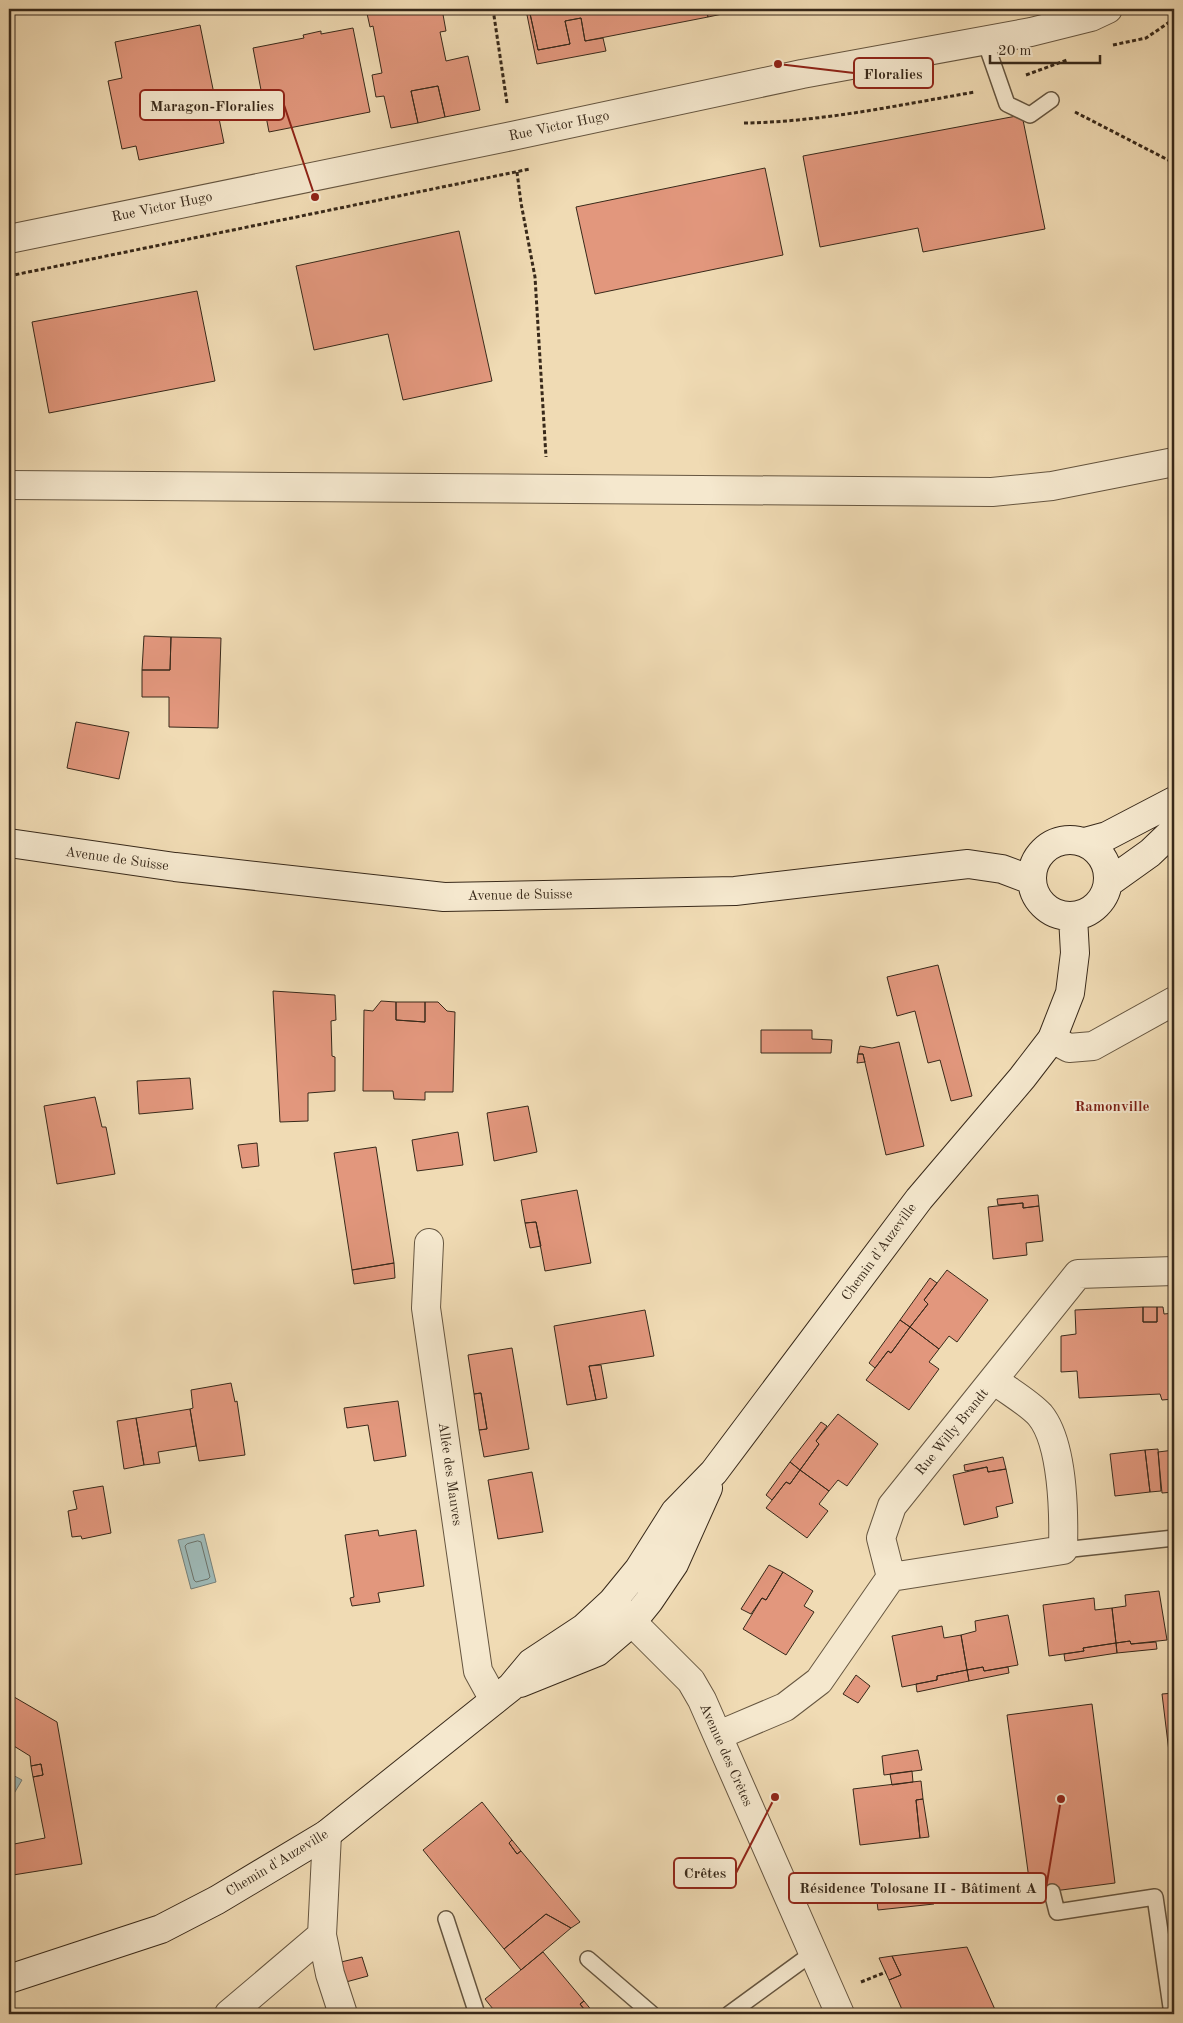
<svg xmlns="http://www.w3.org/2000/svg" width="1183" height="2023" font-family="'Old Standard TT',serif">
<style>
.water{fill:#9eb9b7;stroke:#757f78}
.lines{fill:none;stroke-linecap:round;stroke-linejoin:round}
.shore{stroke:#6b7168;stroke-width:1}
.building{fill:#e2977d;stroke:#38291a}
.lane-casing{stroke:#665640;stroke-width:18}
.street-casing{stroke:#665640;stroke-width:30}
.secondary-casing{stroke:#38291a;stroke-width:30}
.path{stroke:#38291a;stroke-width:3;stroke-dasharray:4 2.5;stroke-linecap:butt}
.lane{stroke:#f5e8ce;stroke-width:15}
.street{stroke:#f5e8ce;stroke-width:28}
.secondary{stroke:#f5e8ce;stroke-width:28}
.labels{text-anchor:middle;dominant-baseline:central;stroke-width:4;stroke-linejoin:round;paint-order:stroke}
.street-label{font-size:14px;fill:#38291a;stroke:#f5e8ce}
.neighbourhood-label{font-size:15px;font-weight:bold;fill:#7a1f14;stroke:#f5e8ce}
.leader{fill:none;stroke:#8f2418;stroke-width:2}
.callout-dot{fill:#8f2418;stroke:#f5e8ce;stroke-width:2}
.callout{fill:#f5e8ce;stroke:#8f2418;stroke-width:2}
.callout-label{font-size:15px;text-anchor:middle;font-weight:bold;fill:#38291a}
</style>
<rect width="100%" height="100%" fill="#f0dbb4"/>
<filter id="stains"><feTurbulence type="fractalNoise" baseFrequency=".004" numOctaves="4"/><feColorMatrix values="0 0 0 0 .2 0 0 0 0 .09 0 0 0 0 .02 0 0 0 .5 -.17"/></filter>
<radialGradient id="worn" r=".72"><stop offset=".6" stop-color="#630" stop-opacity="0"/><stop offset="1" stop-color="#630" stop-opacity=".3"/></radialGradient>
<!-- water -->
<path class="water" d="M 204,1534 L 216,1582 L 191,1589 L 178,1540 Z
M 9,1773 L 22,1780 L 9,1802 Z"/>
<g class="lines">
<!-- shore -->
<path class="shore" d="M 198,1541 L 201,1542 L 210,1577 L 208,1579 L 196,1582 L 194,1580 L 185,1546 L 187,1544 Z"/>
</g>
<!-- building -->
<path class="building" d="M 366,9 L 442,9 L 446,31 L 440,32 L 446,61 L 468,56 L 480,110 L 445,117 L 438,86 L 411,91 L 418,123 L 391,128 L 384,96 L 376,97 L 372,75 L 382,73 L 373,26 L 370,27 Z
M 529,9 L 538,50 L 570,44 L 565,21 L 581,18 L 585,41 L 603,38 L 606,51 L 537,64 L 526,10 Z
M 529,9 L 706,9 L 708,17 L 585,41 L 581,18 L 565,21 L 570,44 L 538,50 Z
M 706,9 L 731,9 L 732,12 L 708,17 Z
M 731,9 L 749,9 L 732,12 Z
M 200,25 L 224,143 L 139,160 L 136,146 L 122,149 L 108,81 L 122,78 L 115,42 Z
M 353,28 L 370,112 L 269,132 L 253,48 L 304,38 L 303,35 L 321,31 L 321,34 Z
M 438,86 L 445,117 L 418,123 L 411,91 Z
M 1022,115 L 1045,229 L 923,252 L 918,228 L 820,247 L 803,156 Z
M 765,168 L 783,255 L 595,294 L 576,207 Z
M 459,231 L 492,381 L 403,400 L 388,334 L 314,350 L 296,266 Z
M 197,291 L 215,381 L 49,413 L 32,322 Z
M 144,636 L 171,637 L 170,670 L 142,670 Z
M 171,637 L 221,638 L 218,728 L 169,727 L 169,697 L 142,697 L 142,670 L 170,670 Z
M 76,722 L 129,732 L 119,779 L 67,768 Z
M 938,965 L 972,1096 L 951,1101 L 940,1060 L 928,1063 L 915,1011 L 897,1016 L 887,977 Z
M 273,991 L 335,995 L 336,1020 L 331,1021 L 332,1056 L 335,1057 L 335,1091 L 308,1093 L 308,1121 L 280,1122 Z
M 381,1001 L 396,1002 L 396,1020 L 425,1022 L 425,1002 L 438,1002 L 447,1011 L 455,1012 L 453,1092 L 425,1092 L 425,1100 L 394,1099 L 393,1091 L 363,1091 L 364,1010 L 373,1011 Z
M 396,1002 L 425,1002 L 425,1022 L 396,1020 Z
M 761,1030 L 812,1030 L 812,1039 L 832,1040 L 831,1053 L 761,1053 Z
M 899,1042 L 924,1146 L 886,1155 L 863,1054 L 858,1054 L 860,1046 L 872,1048 Z
M 858,1054 L 863,1054 L 865,1062 L 857,1063 Z
M 190,1078 L 193,1109 L 139,1114 L 137,1081 Z
M 95,1097 L 102,1127 L 106,1127 L 115,1174 L 57,1184 L 44,1106 Z
M 528,1106 L 537,1152 L 494,1161 L 487,1113 Z
M 458,1132 L 463,1165 L 417,1171 L 412,1140 Z
M 257,1143 L 259,1166 L 242,1168 L 238,1145 Z
M 376,1147 L 394,1263 L 352,1270 L 334,1153 Z
M 577,1190 L 591,1263 L 545,1271 L 536,1222 L 525,1223 L 521,1200 Z
M 1038,1195 L 1039,1206 L 1023,1208 L 1023,1203 L 998,1205 L 997,1199 Z
M 1023,1203 L 1023,1208 L 1039,1206 L 1043,1241 L 1026,1243 L 1027,1255 L 993,1259 L 988,1207 Z
M 536,1222 L 541,1246 L 530,1248 L 525,1223 Z
M 394,1263 L 395,1278 L 354,1284 L 352,1270 Z
M 947,1270 L 988,1300 L 957,1342 L 949,1336 L 939,1349 L 910,1327 L 928,1304 L 924,1300 Z
M 930,1278 L 937,1283 L 924,1300 L 928,1304 L 910,1327 L 900,1320 Z
M 1143,1307 L 1157,1307 L 1157,1322 L 1143,1322 Z
M 1143,1307 L 1143,1322 L 1157,1322 L 1157,1307 L 1163,1307 L 1164,1314 L 1174,1313 L 1174,1399 L 1162,1400 L 1160,1394 L 1079,1398 L 1077,1371 L 1061,1372 L 1061,1336 L 1076,1334 L 1075,1310 Z
M 645,1310 L 654,1356 L 589,1366 L 596,1400 L 567,1405 L 554,1326 Z
M 900,1320 L 910,1327 L 891,1353 L 888,1351 L 875,1368 L 869,1363 Z
M 910,1327 L 939,1349 L 929,1362 L 939,1369 L 909,1410 L 866,1380 L 888,1351 L 891,1353 Z
M 512,1348 L 529,1449 L 484,1457 L 479,1430 L 487,1429 L 481,1393 L 474,1394 L 468,1355 Z
M 601,1365 L 607,1398 L 596,1400 L 589,1366 Z
M 231,1383 L 235,1402 L 237,1401 L 245,1455 L 199,1461 L 190,1409 L 193,1408 L 191,1390 Z
M 481,1393 L 487,1429 L 479,1430 L 474,1394 Z
M 398,1401 L 406,1456 L 374,1461 L 368,1425 L 347,1428 L 344,1408 Z
M 190,1409 L 196,1446 L 158,1452 L 160,1463 L 144,1465 L 136,1418 Z
M 838,1414 L 878,1444 L 847,1486 L 838,1480 L 829,1491 L 800,1470 L 819,1444 L 816,1441 Z
M 136,1418 L 144,1465 L 124,1469 L 117,1421 Z
M 821,1422 L 827,1426 L 816,1441 L 819,1444 L 800,1470 L 790,1462 Z
M 1158,1449 L 1161,1491 L 1150,1492 L 1145,1450 Z
M 1145,1450 L 1150,1492 L 1115,1496 L 1110,1454 Z
M 1174,1450 L 1174,1492 L 1162,1493 L 1158,1452 Z
M 1003,1457 L 1006,1469 L 988,1472 L 987,1467 L 965,1471 L 964,1465 Z
M 790,1462 L 800,1470 L 790,1484 L 786,1482 L 772,1500 L 766,1495 Z
M 987,1467 L 988,1472 L 1006,1469 L 1013,1503 L 996,1507 L 998,1517 L 964,1525 L 953,1475 Z
M 800,1470 L 829,1491 L 819,1504 L 828,1511 L 807,1538 L 766,1508 L 786,1482 L 790,1484 Z
M 532,1472 L 543,1532 L 498,1539 L 488,1480 Z
M 103,1486 L 111,1533 L 82,1539 L 81,1536 L 72,1537 L 68,1511 L 77,1509 L 73,1491 Z
M 378,1530 L 379,1536 L 416,1530 L 424,1586 L 378,1593 L 380,1602 L 352,1606 L 350,1598 L 354,1597 L 345,1535 Z
M 769,1565 L 783,1572 L 766,1600 L 762,1598 L 751,1614 L 741,1609 Z
M 783,1572 L 813,1591 L 804,1606 L 814,1612 L 786,1655 L 743,1629 L 762,1598 L 766,1600 Z
M 1159,1591 L 1167,1640 L 1131,1644 L 1130,1641 L 1116,1643 L 1112,1608 L 1126,1606 L 1125,1595 Z
M 1094,1598 L 1095,1610 L 1112,1608 L 1116,1643 L 1083,1648 L 1084,1651 L 1049,1656 L 1043,1605 Z
M 1008,1615 L 1018,1665 L 984,1671 L 983,1667 L 967,1670 L 961,1635 L 976,1631 L 975,1621 Z
M 942,1626 L 944,1638 L 961,1635 L 967,1670 L 937,1676 L 937,1680 L 902,1687 L 892,1636 Z
M 1130,1641 L 1131,1644 L 1156,1642 L 1157,1649 L 1117,1653 L 1116,1643 Z
M 1116,1643 L 1117,1653 L 1065,1661 L 1064,1654 L 1084,1651 L 1083,1648 Z
M 983,1667 L 984,1671 L 1008,1667 L 1009,1673 L 969,1681 L 967,1670 Z
M 967,1670 L 969,1681 L 917,1692 L 916,1684 L 937,1680 L 937,1676 Z
M 856,1675 L 870,1686 L 858,1703 L 843,1694 Z
M 1174,1693 L 1174,1793 L 1162,1694 Z
M 9,1694 L 57,1722 L 82,1864 L 13,1875 L 9,1845 L 45,1838 L 33,1777 L 43,1775 L 41,1764 L 31,1766 L 30,1756 L 9,1743 Z
M 1092,1704 L 1115,1883 L 1031,1894 L 1007,1715 Z
M 918,1750 L 922,1770 L 884,1775 L 882,1756 Z
M 41,1764 L 43,1775 L 33,1777 L 31,1766 Z
M 912,1771 L 913,1782 L 892,1785 L 890,1774 Z
M 921,1781 L 923,1799 L 916,1800 L 920,1838 L 860,1845 L 853,1789 Z
M 923,1799 L 929,1837 L 920,1838 L 916,1800 Z
M 482,1802 L 512,1840 L 509,1843 L 517,1854 L 521,1851 L 580,1922 L 571,1928 L 546,1914 L 504,1949 L 423,1850 Z
M 512,1840 L 521,1851 L 517,1854 L 509,1843 Z
M 9,1849 L 13,1875 L 9,1876 Z
M 932,1878 L 934,1904 L 878,1910 L 875,1885 Z
M 546,1914 L 571,1928 L 521,1970 L 504,1949 Z
M 967,1947 L 997,2014 L 904,2014 L 889,1980 L 901,1975 L 892,1956 Z
M 543,1952 L 584,2001 L 580,2004 L 588,2014 L 497,2014 L 485,1999 Z
M 892,1956 L 901,1975 L 889,1980 L 879,1958 Z
M 362,1957 L 368,1976 L 346,1982 L 341,1962 Z
M 584,2001 L 593,2012 L 590,2014 L 588,2014 L 580,2004 Z"/>
<g class="lines">
<!-- lane casing -->
<g class="lane-casing">
<path id="lane" d="M 985,41 L 1007,104 L 1030,115 L 1051,100
M 1063,1550 L 1174,1538
M 1052,1892 L 1057,1912 L 1155,1897 L 1172,2014
M 446,1919 L 477,2014
M 588,1959 L 652,2014
M 729,2014 L 814,1952"/>
</g>
<!-- street casing -->
<g class="street-casing">
<path id="street" d="M 9,239 L 512,136 L 802,74 L 1031,32 L 1091,17 L 1108,9
M 9,485 L 992,492 L 1052,486 L 1174,462
M 1052,1039 L 1069,1048 L 1093,1046 L 1174,1001
M 429,1243 L 426,1308 L 478,1671 L 494,1700
M 891,1577 L 881,1538 L 892,1506 L 1078,1274 L 1174,1271
M 615,1605 L 691,1681 L 702,1700 L 840,2014
M 719,1735 L 785,1707 L 819,1681 L 891,1577 L 1063,1550 C 1064,1514 1063,1443 1040,1415 C 1028,1402 1008,1391 994,1380
M 327,1834 L 322,1935 L 330,1974 L 343,2014
M 229,2014 L 322,1935"/>
</g>
<!-- secondary casing -->
<g class="secondary-casing">
<path id="secondary" d="M1032 878a38 38 0 1 1 76 0a38 38 0 1 1-76 0Z
M 1085,842 L 1107,836 L 1174,801
M 9,843 L 175,867 L 444,897 L 735,891 L 968,864 L 1002,869 L 1031,880
M 1108,883 L 1150,853 L 1174,830
M 520,1683 L 597,1652 L 632,1622 L 649,1601 L 674,1564 L 708,1488
M 9,1979 L 161,1929 L 217,1900 L 327,1834 L 511,1687 L 531,1663 L 584,1628 L 612,1602 L 639,1569 L 675,1512 L 714,1472 L 919,1199 L 1022,1078 L 1052,1039 L 1070,993 L 1075,953 L 1073,917"/>
</g>
<!-- path -->
<path class="path" d="M 493,9 L 507,103
M 1113,45 L 1146,38 L 1174,19
M 1026,75 L 1067,60
M 1075,112 L 1174,163
M 744,123 C 821,122 899,105 975,92
M 517,172 L 521,203 L 535,277 L 546,457
M 9,276 L 530,169
M 861,1982 L 886,1972"/>
<!-- lane -->
<use href="#lane" class="lane"/>
<!-- street -->
<use href="#street" class="street"/>
<!-- secondary -->
<use href="#secondary" class="secondary"/>
</g>
<g class="labels">
<!-- street labels -->
<g class="street-label">
<text transform="translate(559 126) rotate(-12)">Rue Victor Hugo</text>
<text transform="translate(162 207) rotate(-12)">Rue Victor Hugo</text>
<text transform="translate(117 859) rotate(8)">Avenue de Suisse</text>
<text transform="translate(520 895) rotate(-1)">Avenue de Suisse</text>
<text transform="translate(879 1252) rotate(-54)">Chemin d'Auzeville</text>
<text transform="translate(952 1432) rotate(-51)">Rue Willy Brandt</text>
<text transform="translate(450 1474) rotate(82)">Allée des Mauves</text>
<text transform="translate(726 1755) rotate(66)">Avenue des Crêtes</text>
<text transform="translate(277 1863) rotate(-31)">Chemin d'Auzeville</text>
</g>
<!-- neighbourhood labels -->
<g class="neighbourhood-label">
<text x="1112" y="1107">Ramonville</text>
</g>
</g>
<!-- callouts -->
<path class="leader" d="M778 64L854 73M315 197L284 105M775 1797L736 1873M1061 1799L1046 1888"/>
<g class="callout-dot">
<circle cx="778" cy="64" r="5"/>
<circle cx="315" cy="197" r="5"/>
<circle cx="775" cy="1797" r="5"/>
<circle cx="1061" cy="1799" r="5"/>
</g>
<g class="callout">
<rect x="854" y="58" width="79" height="30" rx="5"/>
<rect x="140" y="90" width="144" height="30" rx="5"/>
<rect x="674" y="1858" width="62" height="30" rx="5"/>
<rect x="789" y="1873" width="257" height="30" rx="5"/>
</g>
<g class="callout-label">
<text x="893" y="79">Floralies</text>
<text x="212" y="111">Maragon-Floralies</text>
<text x="705" y="1878">Crêtes</text>
<text x="918" y="1893">Résidence Tolosane II - Bâtiment A</text>
</g>
<!-- margin -->
<rect width="1183" height="2023" fill="none" stroke="#f0dbb4" stroke-width="30"/>
<rect x="10" y="10" width="1163" height="2003" fill="none" stroke="#38291a" stroke-width="2.5"/>
<rect x="15" y="15" width="1153" height="1993" fill="none" stroke="#38291a"/>
<!-- scale -->
<path d="M990 55v8h110v-8" fill="none" stroke="#38291a" stroke-width="2.5"/>
<text x="998" y="55" font-size="15" fill="#38291a" stroke="#f5e8ce" stroke-width="4" paint-order="stroke">20 m</text>
<rect width="100%" height="100%" filter="url(#stains)"/>
<rect width="100%" height="100%" fill="url(#worn)"/>
</svg>
